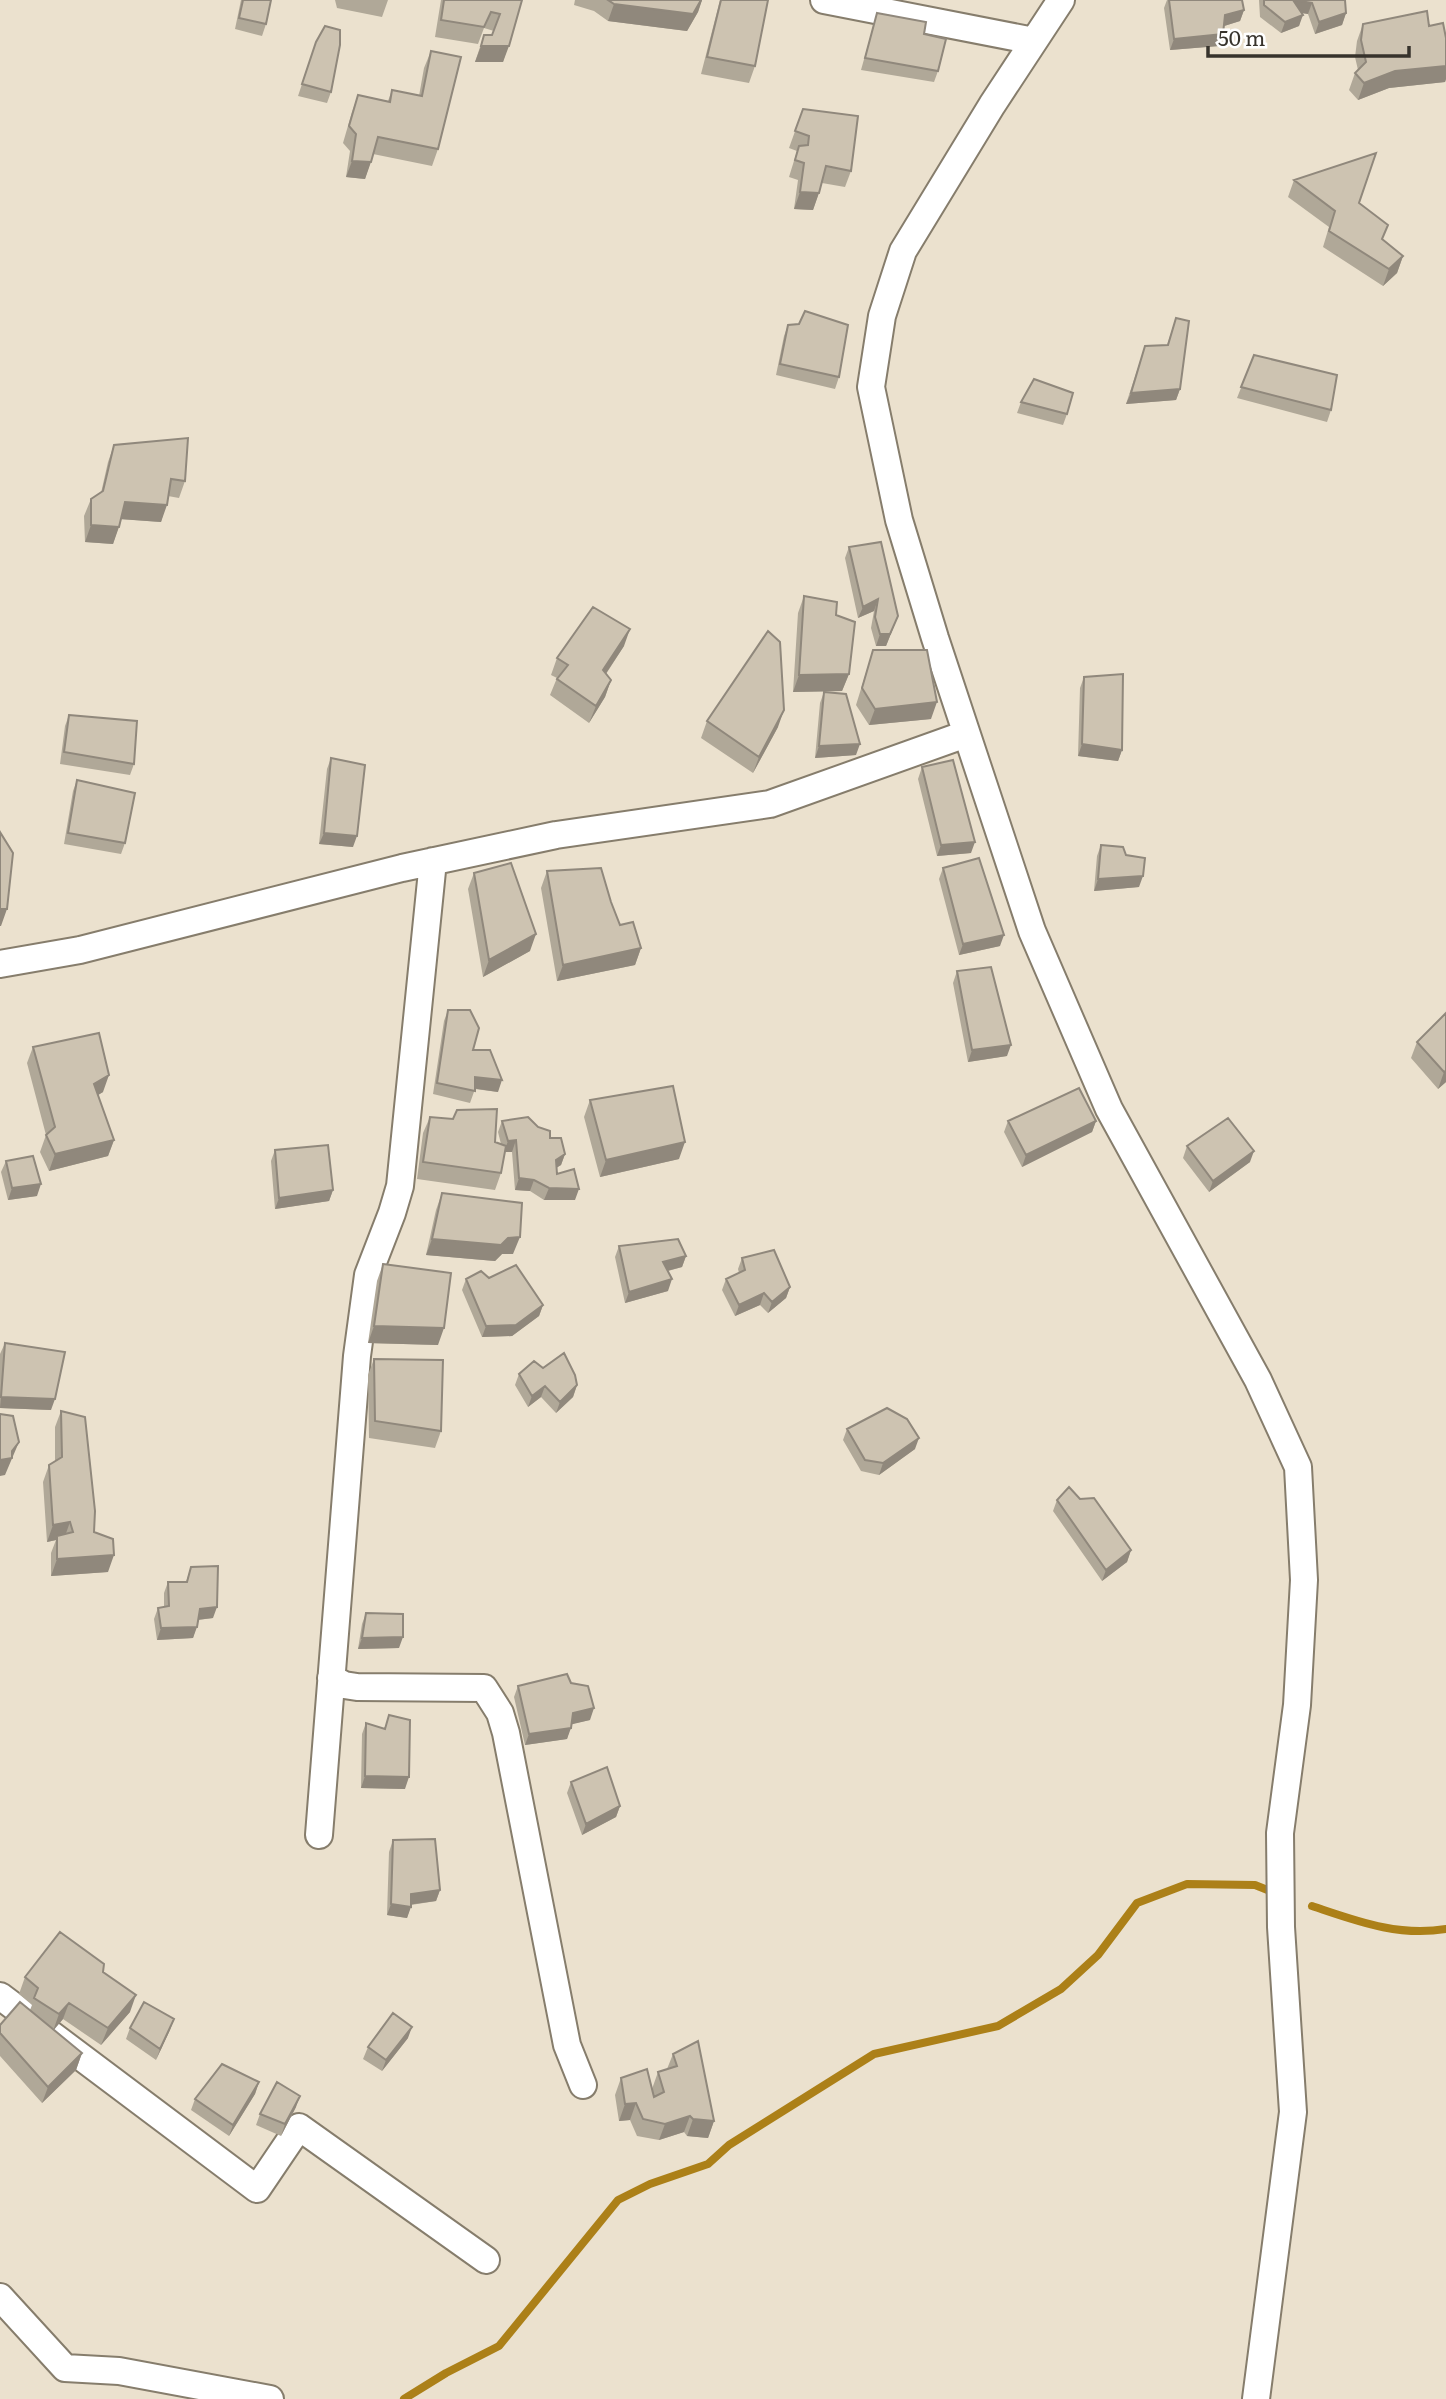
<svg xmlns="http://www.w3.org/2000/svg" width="1446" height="2399" font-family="Literata,serif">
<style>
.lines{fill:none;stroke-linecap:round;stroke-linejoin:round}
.stream{stroke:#ac8018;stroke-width:8}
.minor-casing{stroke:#867d6c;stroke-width:30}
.minor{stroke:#fff;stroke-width:26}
.wall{fill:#b0a898}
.shaded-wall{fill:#90887c}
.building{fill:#cdc3b1;stroke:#90887c;stroke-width:2}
</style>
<rect width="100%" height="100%" fill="#ebe1ce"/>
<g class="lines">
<!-- stream -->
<path class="stream" d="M 1312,1906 C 1357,1921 1398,1937 1446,1929
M 404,2399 L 446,2373 L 499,2346 L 618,2200 L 650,2184 L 708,2164 L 729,2145 L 874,2054 L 998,2026 L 1061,1989 L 1098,1955 L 1137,1903 L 1187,1884 L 1255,1885 L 1270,1891"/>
<!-- minor casing -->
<g class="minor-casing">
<path id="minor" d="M 824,0 L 1034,41
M 1061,0 L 992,105 L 903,251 L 882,316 L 871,387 L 899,520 L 935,638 L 1032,931 L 1109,1109 L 1258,1380 L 1298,1467 L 1304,1580 L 1297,1705 L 1280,1833 L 1281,1927 L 1293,2112 L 1256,2399
M 0,964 L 80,950 L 402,868 L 556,835 L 770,804 L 966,734
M 331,1678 L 344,1685 L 357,1687 L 484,1688 L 500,1713 L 506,1733 L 567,2045 L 583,2085
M 319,1835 L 357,1356 L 368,1275 L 392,1213 L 400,1186 L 433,861
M 0,1996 L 257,2189 L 299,2127 L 486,2260
M 0,2297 L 65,2368 L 119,2371 L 270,2399"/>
</g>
<!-- minor -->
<use href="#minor" class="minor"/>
</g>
<!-- wall -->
<path class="wall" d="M 241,0 L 271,0 L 266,24 L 262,36 L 235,29 Z
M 335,0 L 388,0 L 382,17 L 337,8 Z
M 441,0 L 522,0 L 503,62 L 475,62 L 484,35 L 492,35 L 494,31 L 484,28 L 478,44 L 435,37 Z
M 575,0 L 702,0 L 698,12 L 687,31 L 608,21 L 594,11 L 574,5 Z
M 720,0 L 768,0 L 755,66 L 749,83 L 701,74 Z
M 1167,0 L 1242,0 L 1244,10 L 1240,21 L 1224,26 L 1223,34 L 1219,46 L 1170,50 L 1164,8 Z
M 1259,0 L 1345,0 L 1346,13 L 1342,25 L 1315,34 L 1308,14 L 1302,13 L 1299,26 L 1281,33 L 1260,17 Z
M 877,13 L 924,34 L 938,71 L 934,82 L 861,70 Z
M 1363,24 L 1429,26 L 1446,38 L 1446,79 L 1445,82 L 1389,88 L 1358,100 L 1349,90 L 1355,73 L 1358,70 L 1355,57 L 1357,41 Z
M 316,42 L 331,92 L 327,103 L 298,96 Z
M 431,51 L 438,149 L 432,166 L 373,154 L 365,179 L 346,177 L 350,151 L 343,143 L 352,112 L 358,95 L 388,101 L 392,90 L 419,96 L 424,68 Z
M 803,109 L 851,171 L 845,187 L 822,183 L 813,210 L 794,209 L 798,180 L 789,177 L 797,151 L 789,148 Z
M 1294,180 L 1359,203 L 1382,239 L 1403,256 L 1397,273 L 1383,286 L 1323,247 L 1329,227 L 1288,197 Z
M 1176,318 L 1180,389 L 1176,400 L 1126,404 L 1145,346 L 1167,345 Z
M 788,325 L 839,377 L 835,389 L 776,375 L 784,336 Z
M 1254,355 L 1331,410 L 1327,422 L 1237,398 Z
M 1021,402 L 1067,414 L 1063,425 L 1017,413 Z
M 114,445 L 185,481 L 179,498 L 168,496 L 161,522 L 121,519 L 113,544 L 85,542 L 84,516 L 91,499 L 101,493 L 108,462 Z
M 849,547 L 898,616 L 886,646 L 876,646 L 871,628 L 874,611 L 858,618 L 845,558 Z
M 804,596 L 836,615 L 849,674 L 842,691 L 793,692 L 798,613 Z
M 624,646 L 606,674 L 611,680 L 605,697 L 589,723 L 550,695 L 557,678 L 551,675 L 557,658 Z
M 873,650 L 931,719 L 869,725 L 856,705 Z
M 1084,677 L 1122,750 L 1118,761 L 1078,756 L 1080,688 Z
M 824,692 L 856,755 L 815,758 L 820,703 Z
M 69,715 L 134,764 L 130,775 L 60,764 L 65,726 Z
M 707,721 L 778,727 L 753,773 L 701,738 Z
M 331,758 L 353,847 L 319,844 L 327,769 Z
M 922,767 L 971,853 L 937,856 L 918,779 Z
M 77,780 L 125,843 L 121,854 L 64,844 L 73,791 Z
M 1101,845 L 1139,887 L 1094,891 L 1097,856 Z
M 943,868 L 1000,946 L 959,955 L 939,879 Z
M 547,871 L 611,902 L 620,925 L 641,948 L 635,965 L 557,981 L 541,888 Z
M 474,873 L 530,951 L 483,977 L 468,889 Z
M 957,971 L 1007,1056 L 968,1062 L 953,983 Z
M 448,1010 L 473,1050 L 498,1092 L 475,1089 L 470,1103 L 433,1094 L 444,1021 Z
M 1446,1013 L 1446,1082 L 1438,1089 L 1411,1058 L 1417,1042 Z
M 33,1047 L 103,1092 L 98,1095 L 114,1140 L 108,1156 L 49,1171 L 40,1152 L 46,1135 L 27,1063 Z
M 590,1100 L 679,1159 L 600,1177 L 584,1117 Z
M 430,1117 L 501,1144 L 498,1132 L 502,1121 L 538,1127 L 550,1138 L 565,1154 L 561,1165 L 556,1168 L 557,1174 L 575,1200 L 544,1200 L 530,1191 L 515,1190 L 512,1152 L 505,1152 L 501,1173 L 495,1190 L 417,1179 L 423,1133 Z
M 1008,1121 L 1096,1121 L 1092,1132 L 1022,1167 L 1004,1132 Z
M 1187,1146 L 1250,1162 L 1209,1192 L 1183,1158 Z
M 275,1150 L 333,1190 L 329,1201 L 275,1209 L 271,1161 Z
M 6,1161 L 37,1196 L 8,1200 L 1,1172 Z
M 442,1193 L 513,1254 L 502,1254 L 495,1261 L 426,1255 L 436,1210 Z
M 619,1246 L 686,1256 L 682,1267 L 668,1271 L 668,1291 L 625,1303 L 615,1257 Z
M 742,1258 L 790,1287 L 786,1298 L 768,1313 L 760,1305 L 735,1316 L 722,1290 L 726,1279 L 739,1273 L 738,1269 Z
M 383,1264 L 438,1345 L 368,1343 L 377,1281 Z
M 489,1278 L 543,1305 L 539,1316 L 512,1336 L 482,1337 L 462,1290 L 466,1279 Z
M 5,1343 L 51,1410 L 0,1408 L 0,1354 Z
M 374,1359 L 441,1431 L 435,1448 L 369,1438 L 368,1375 Z
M 543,1368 L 577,1385 L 573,1397 L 556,1413 L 541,1397 L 528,1407 L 515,1385 L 519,1374 Z
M 61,1411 L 94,1532 L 108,1572 L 51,1576 L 51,1553 L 56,1540 L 47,1542 L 43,1482 L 49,1465 L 55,1461 L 55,1427 Z
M 847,1429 L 915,1449 L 879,1475 L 861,1471 L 843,1440 Z
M 1057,1500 L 1131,1550 L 1127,1562 L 1102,1581 L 1053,1511 Z
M 191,1567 L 213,1618 L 198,1620 L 193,1638 L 157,1640 L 154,1619 L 158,1608 L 164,1607 L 164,1593 L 168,1582 L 186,1582 Z
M 366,1613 L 399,1648 L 358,1649 L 362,1624 Z
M 571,1683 L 590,1720 L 571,1724 L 567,1739 L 525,1745 L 514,1697 L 518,1686 Z
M 366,1723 L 384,1729 L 405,1789 L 361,1788 L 362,1734 Z
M 571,1782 L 620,1806 L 616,1817 L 582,1835 L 567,1793 Z
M 393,1840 L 440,1890 L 436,1901 L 411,1905 L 407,1918 L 387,1915 L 389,1852 Z
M 103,1972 L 130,2012 L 101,2045 L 63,2019 L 53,2030 L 82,2053 L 76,2070 L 42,2103 L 0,2056 L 0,2025 L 30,2010 L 32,2005 L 19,1994 L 25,1977 Z
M 174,2019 L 156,2060 L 126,2039 L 130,2028 Z
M 408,2038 L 382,2071 L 363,2059 L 368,2047 Z
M 673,2054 L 714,2121 L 708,2138 L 687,2136 L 684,2132 L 659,2140 L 637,2136 L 630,2120 L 619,2121 L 615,2095 L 621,2078 L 652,2089 L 658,2072 L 667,2069 Z
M 259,2082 L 255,2094 L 229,2136 L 191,2110 L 195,2099 Z
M 296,2107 L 281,2136 L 256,2125 L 260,2114 Z"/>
<!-- shaded-wall -->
<path class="shaded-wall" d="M 702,0 L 698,12 L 687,31 L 608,21 L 614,4 Z
M 1293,0 L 1312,3 L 1308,14 L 1289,11 Z
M 1244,10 L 1240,21 L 1221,27 L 1225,15 Z
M 1346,13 L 1342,25 L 1315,34 L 1319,22 Z
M 1303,15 L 1299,26 L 1281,33 L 1285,22 Z
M 1223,34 L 1219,46 L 1170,50 L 1174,39 Z
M 481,46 L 509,46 L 503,62 L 475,62 Z
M 1446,66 L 1446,79 L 1445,82 L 1389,88 L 1358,100 L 1364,83 L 1395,71 Z
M 352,161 L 371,162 L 365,179 L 346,177 Z
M 800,192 L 819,193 L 813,210 L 794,209 Z
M 1403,256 L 1397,273 L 1383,286 L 1389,269 Z
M 1180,389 L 1176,400 L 1126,404 L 1131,393 Z
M 125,502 L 167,505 L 161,522 L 119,519 Z
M 91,525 L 119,527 L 113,544 L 85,542 Z
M 878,599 L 874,611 L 858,618 L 863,607 Z
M 898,616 L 886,646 L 876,646 L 880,634 Z
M 630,629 L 624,646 L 597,687 L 603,670 Z
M 849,674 L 842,691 L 793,692 L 799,675 Z
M 611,680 L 605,697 L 589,723 L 596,706 Z
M 937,702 L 931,719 L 869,725 L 875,709 Z
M 784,710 L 778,727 L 753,773 L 759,757 Z
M 860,744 L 856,755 L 815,758 L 819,746 Z
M 1082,744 L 1122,750 L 1118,761 L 1078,756 Z
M 324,833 L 357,836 L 353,847 L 319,844 Z
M 975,842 L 971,853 L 937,856 L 941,845 Z
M 1143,876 L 1139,887 L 1094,891 L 1098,879 Z
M 0,909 L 7,909 L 1,926 L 0,926 Z
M 536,934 L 530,951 L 483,977 L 489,960 Z
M 1004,935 L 1000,946 L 959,955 L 963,944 Z
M 641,948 L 635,965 L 557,981 L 563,965 Z
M 1011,1045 L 1007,1056 L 968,1062 L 972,1050 Z
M 1446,1071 L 1446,1082 L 1438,1089 L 1444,1072 Z
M 109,1075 L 103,1092 L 88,1101 L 94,1084 Z
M 475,1077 L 502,1080 L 498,1092 L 471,1088 Z
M 1096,1121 L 1092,1132 L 1022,1167 L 1026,1155 Z
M 114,1140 L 108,1156 L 49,1171 L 55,1154 Z
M 516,1140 L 512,1152 L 504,1152 L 508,1141 Z
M 685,1142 L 679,1159 L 600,1177 L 606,1160 Z
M 1254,1151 L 1250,1162 L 1209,1192 L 1213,1181 Z
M 565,1154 L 561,1165 L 551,1171 L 556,1160 Z
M 519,1178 L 534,1180 L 530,1191 L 515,1190 Z
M 41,1184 L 37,1196 L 8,1200 L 12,1188 Z
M 549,1188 L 579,1189 L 575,1200 L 544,1200 Z
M 333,1190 L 329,1201 L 275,1209 L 279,1198 Z
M 520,1237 L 513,1254 L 502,1254 L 495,1261 L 426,1255 L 432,1239 Z
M 686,1256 L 682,1267 L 659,1273 L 663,1262 Z
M 672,1279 L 668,1291 L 625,1303 L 629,1292 Z
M 790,1287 L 786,1298 L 768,1313 L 772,1302 Z
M 764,1293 L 760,1305 L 735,1316 L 739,1305 Z
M 543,1305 L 539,1316 L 512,1336 L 482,1337 L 486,1326 Z
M 374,1326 L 444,1328 L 438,1345 L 368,1343 Z
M 577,1385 L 573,1397 L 556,1413 L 560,1402 Z
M 545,1386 L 541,1397 L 528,1407 L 532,1396 Z
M 1,1397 L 55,1399 L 51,1410 L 0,1408 Z
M 919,1438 L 915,1449 L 879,1475 L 883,1463 Z
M 19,1442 L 5,1475 L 0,1476 L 0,1460 L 12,1451 Z
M 70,1522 L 64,1539 L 57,1536 L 56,1540 L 47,1542 L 53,1525 Z
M 1131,1550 L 1127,1562 L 1102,1581 L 1106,1570 Z
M 114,1555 L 108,1572 L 51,1576 L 57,1559 Z
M 217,1607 L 213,1618 L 196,1620 L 200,1609 Z
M 197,1627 L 193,1638 L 157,1640 L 161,1628 Z
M 403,1637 L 399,1648 L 358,1649 L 362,1638 Z
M 594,1708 L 590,1720 L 569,1725 L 573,1713 Z
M 571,1728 L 567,1739 L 525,1745 L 529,1734 Z
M 365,1776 L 409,1777 L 405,1789 L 361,1788 Z
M 620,1806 L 616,1817 L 582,1835 L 586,1824 Z
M 440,1890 L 436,1901 L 407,1905 L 411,1894 Z
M 391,1904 L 411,1907 L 407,1918 L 387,1915 Z
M 136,1995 L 130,2012 L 101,2045 L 108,2028 Z
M 69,2003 L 63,2019 L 53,2031 L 59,2014 Z
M 174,2019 L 170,2030 L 156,2060 L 160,2049 Z
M 412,2027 L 408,2038 L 382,2071 L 386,2060 Z
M 82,2053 L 76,2070 L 42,2103 L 48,2087 Z
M 259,2082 L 255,2094 L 229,2136 L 233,2125 Z
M 300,2096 L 296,2107 L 281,2136 L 285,2124 Z
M 636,2103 L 630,2120 L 619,2121 L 625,2104 Z
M 690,2116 L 684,2132 L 659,2140 L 665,2124 Z
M 693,2119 L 714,2121 L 708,2138 L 687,2136 Z"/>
<!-- building -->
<path class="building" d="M 243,0 L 271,0 L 266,24 L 239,18 Z
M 444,0 L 522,0 L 509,46 L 481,46 L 484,35 L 492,35 L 500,14 L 491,12 L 484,27 L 441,20 Z
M 608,0 L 701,0 L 693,14 L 614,4 Z
M 721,0 L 768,0 L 755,66 L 707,57 Z
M 1169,0 L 1242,0 L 1244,10 L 1225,15 L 1223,34 L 1174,39 Z
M 1264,0 L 1345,0 L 1346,13 L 1319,22 L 1312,3 L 1293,0 L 1303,15 L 1285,22 L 1264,5 Z
M 1427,11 L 1429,26 L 1443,23 L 1446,38 L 1446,66 L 1395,71 L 1364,83 L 1355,73 L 1366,62 L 1361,40 L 1363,24 Z
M 877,13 L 926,22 L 924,34 L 946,39 L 938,71 L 865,58 Z
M 325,26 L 340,30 L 340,45 L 331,92 L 302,84 L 316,42 Z
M 431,51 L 461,57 L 438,149 L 378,137 L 371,162 L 352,161 L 356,134 L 349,126 L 358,95 L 390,102 L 392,90 L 422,96 Z
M 803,109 L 858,116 L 851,171 L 826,166 L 819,193 L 800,192 L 804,163 L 795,160 L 799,146 L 808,145 L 809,136 L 795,131 Z
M 1376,153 L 1359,203 L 1388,225 L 1382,239 L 1403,256 L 1389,269 L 1329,231 L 1335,211 L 1294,180 Z
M 805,311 L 848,325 L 839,377 L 780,364 L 788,325 L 799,324 Z
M 1176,318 L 1189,321 L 1180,389 L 1131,393 L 1145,346 L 1168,345 Z
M 1254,355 L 1337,375 L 1331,410 L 1241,387 Z
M 1034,379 L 1073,393 L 1067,414 L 1021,402 Z
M 188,438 L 185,481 L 171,479 L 167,505 L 125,502 L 119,527 L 91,525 L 91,499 L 103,491 L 114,445 Z
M 881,542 L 898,616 L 890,634 L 880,634 L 875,617 L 878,599 L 863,607 L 849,547 Z
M 804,596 L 837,602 L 836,615 L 855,622 L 849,674 L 799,675 Z
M 593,607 L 630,629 L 603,670 L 611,680 L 596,706 L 557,679 L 568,665 L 557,658 Z
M 768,631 L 780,642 L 784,710 L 759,757 L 707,721 Z
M 873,650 L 927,650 L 937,702 L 875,709 L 862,688 Z
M 1123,674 L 1122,750 L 1082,744 L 1084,677 Z
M 824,692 L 846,694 L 860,744 L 819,746 Z
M 69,715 L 137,721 L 134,764 L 64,752 Z
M 331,758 L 365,765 L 357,836 L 324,833 Z
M 953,760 L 975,842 L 941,845 L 922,767 Z
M 77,780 L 135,793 L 125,843 L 68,833 Z
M 0,832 L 13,853 L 7,909 L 0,909 Z
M 1101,845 L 1123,847 L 1126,855 L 1145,858 L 1143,876 L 1098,879 Z
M 979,858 L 1004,935 L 963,944 L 943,868 Z
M 511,863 L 536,934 L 489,960 L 474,873 Z
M 601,868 L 611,902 L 620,925 L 633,922 L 641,948 L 563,965 L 547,871 Z
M 991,967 L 1011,1045 L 972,1050 L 957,971 Z
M 448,1010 L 470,1010 L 479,1028 L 473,1050 L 490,1050 L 502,1080 L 475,1077 L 475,1091 L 437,1083 Z
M 1446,1013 L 1446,1071 L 1444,1072 L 1417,1042 Z
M 99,1033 L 109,1075 L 94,1084 L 114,1140 L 55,1154 L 46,1135 L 55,1127 L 33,1047 Z
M 673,1086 L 685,1142 L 606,1160 L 590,1100 Z
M 1079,1088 L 1096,1121 L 1026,1155 L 1008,1121 Z
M 497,1109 L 495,1142 L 506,1146 L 501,1173 L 423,1162 L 430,1117 L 453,1119 L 457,1110 Z
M 528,1117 L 538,1127 L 550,1131 L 550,1138 L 561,1138 L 565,1154 L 556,1160 L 557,1174 L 574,1169 L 579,1189 L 549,1188 L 534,1180 L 519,1178 L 516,1140 L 508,1141 L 502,1121 Z
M 1228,1118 L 1254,1151 L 1213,1181 L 1187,1146 Z
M 328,1145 L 333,1190 L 279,1198 L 275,1150 Z
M 33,1156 L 41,1184 L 12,1188 L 6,1161 Z
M 442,1193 L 522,1203 L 520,1237 L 508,1238 L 501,1245 L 432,1239 Z
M 678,1239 L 686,1256 L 663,1262 L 672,1279 L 629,1292 L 619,1246 Z
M 774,1250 L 790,1287 L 772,1302 L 764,1293 L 739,1305 L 726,1279 L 745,1270 L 742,1258 Z
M 383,1264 L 451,1273 L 444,1328 L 374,1326 Z
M 516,1265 L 543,1305 L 516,1325 L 486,1326 L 466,1279 L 481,1271 L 489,1278 Z
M 5,1343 L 65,1352 L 55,1399 L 1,1397 Z
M 564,1353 L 575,1375 L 577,1385 L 560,1402 L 545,1386 L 532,1396 L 519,1374 L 534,1361 L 543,1368 Z
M 374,1359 L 443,1360 L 441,1431 L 375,1421 Z
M 887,1408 L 907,1419 L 919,1438 L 883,1463 L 865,1460 L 847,1429 Z
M 61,1411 L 85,1417 L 95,1511 L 94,1532 L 113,1539 L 114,1555 L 57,1559 L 57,1536 L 73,1532 L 70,1522 L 53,1525 L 49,1465 L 62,1457 Z
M 0,1414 L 13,1416 L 19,1442 L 12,1451 L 12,1458 L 0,1460 Z
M 1069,1487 L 1080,1499 L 1094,1498 L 1131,1550 L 1106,1570 L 1057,1500 Z
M 218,1566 L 217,1607 L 200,1609 L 197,1627 L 161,1628 L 158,1608 L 169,1606 L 168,1582 L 187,1582 L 191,1567 Z
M 366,1613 L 403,1614 L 403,1637 L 362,1638 Z
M 567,1674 L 571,1683 L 588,1686 L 594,1708 L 573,1713 L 571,1728 L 529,1734 L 518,1686 Z
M 389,1715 L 410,1720 L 409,1777 L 365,1776 L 366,1723 L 385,1729 Z
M 607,1767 L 620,1806 L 586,1824 L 571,1782 Z
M 435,1839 L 440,1890 L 411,1894 L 411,1907 L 391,1904 L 393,1840 Z
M 60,1932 L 104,1964 L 103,1972 L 136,1995 L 108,2028 L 69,2003 L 59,2014 L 34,1998 L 38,1988 L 25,1977 Z
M 20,2002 L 82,2053 L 48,2087 L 0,2033 L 0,2025 Z
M 144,2002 L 174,2019 L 160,2049 L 130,2028 Z
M 393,2013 L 412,2027 L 386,2060 L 368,2047 Z
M 698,2041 L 714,2121 L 693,2119 L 690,2116 L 665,2124 L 643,2119 L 636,2103 L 625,2104 L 621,2078 L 647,2069 L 654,2097 L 664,2092 L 658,2072 L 677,2066 L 673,2054 Z
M 222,2064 L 259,2082 L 233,2125 L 195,2099 Z
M 277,2082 L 300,2096 L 285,2124 L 260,2114 Z"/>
<!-- scale -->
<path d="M1208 46v10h201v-10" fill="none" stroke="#37332c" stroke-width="3.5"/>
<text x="1218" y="46" font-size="21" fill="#37332c" stroke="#ffffff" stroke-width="5" paint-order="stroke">50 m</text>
</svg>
